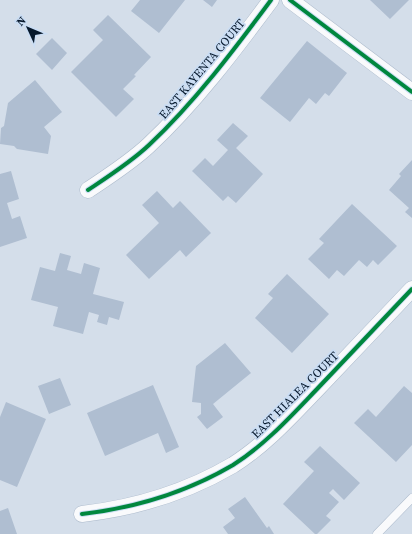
<svg xmlns="http://www.w3.org/2000/svg" width="412" height="534" font-family="'Source Serif 4',serif">
<style>
.building{fill:#afbed1}
.lines{fill:none;stroke-linecap:round;stroke-linejoin:round}
.lane-casing{stroke:#adbbcc;stroke-width:9}
.street-casing{stroke:#adbbcc;stroke-width:17}
.lane{stroke:#f9fafc;stroke-width:8}
.street{stroke:#f9fafc;stroke-width:16}
.cycleway-casing{stroke:#caddf4;stroke-width:6}
.cycleway{stroke:#00873e;stroke-width:4}
.labels{text-anchor:middle;dominant-baseline:central;stroke-width:3.5;stroke-linejoin:round;paint-order:stroke}
.street-label{font-size:12px;fill:#06182c;stroke:#caddf4}
</style>
<rect width="100%" height="100%" fill="#d4deea"/>
<!-- building -->
<path class="building" d="M 140,0 L 185,0 L 159,33 L 131,11 Z
M 203,0 L 217,0 L 212,7 Z
M 370,0 L 409,0 L 390,19 Z
M 108,15 L 151,57 L 134,75 L 136,76 L 123,89 L 134,99 L 116,117 L 71,72 L 103,40 L 93,30 Z
M 52,38 L 67,53 L 52,70 L 36,54 Z
M 307,41 L 347,73 L 329,96 L 325,93 L 316,104 L 309,98 L 290,122 L 260,98 Z
M 35,80 L 62,112 L 44,127 L 51,136 L 48,154 L 17,149 L 14,146 L 0,144 L 1,128 L 4,126 L 8,103 Z
M 233,123 L 248,136 L 236,148 L 263,174 L 236,203 L 228,196 L 223,201 L 192,171 L 205,158 L 213,166 L 228,150 L 217,140 Z
M 412,160 L 412,218 L 405,212 L 409,208 L 389,190 L 401,176 L 399,174 Z
M 11,171 L 19,199 L 7,203 L 12,219 L 20,216 L 27,238 L 0,247 L 0,174 Z
M 157,191 L 173,208 L 180,201 L 211,233 L 186,257 L 180,250 L 149,279 L 126,255 L 159,223 L 142,205 Z
M 352,204 L 397,246 L 378,265 L 373,260 L 367,267 L 359,260 L 344,276 L 337,270 L 329,279 L 308,259 L 324,243 L 319,239 Z
M 60,253 L 71,256 L 67,270 L 81,274 L 84,263 L 100,268 L 93,294 L 124,302 L 119,320 L 109,317 L 107,325 L 97,322 L 99,315 L 89,312 L 83,334 L 53,326 L 58,307 L 31,300 L 40,267 L 55,271 Z
M 287,274 L 329,314 L 292,353 L 255,318 L 273,298 L 268,294 Z
M 225,343 L 251,373 L 213,404 L 223,417 L 207,429 L 197,417 L 201,414 L 201,403 L 192,402 L 196,366 Z
M 60,378 L 71,405 L 49,414 L 38,386 Z
M 153,385 L 179,447 L 166,453 L 158,433 L 105,456 L 87,413 Z
M 404,386 L 412,393 L 412,445 L 396,462 L 354,423 L 368,409 L 376,417 Z
M 6,402 L 46,419 L 17,487 L 0,480 L 0,417 Z
M 320,446 L 360,483 L 344,500 L 333,489 L 329,493 L 339,502 L 326,516 L 331,520 L 317,534 L 315,534 L 283,504 L 314,471 L 304,462 Z
M 245,497 L 267,528 L 269,526 L 274,534 L 228,534 L 223,527 L 235,518 L 228,509 Z
M 8,508 L 17,534 L 0,534 L 0,511 Z"/>
<g class="lines">
<!-- lane casing -->
<g class="lane-casing">
<path id="lane" d="M 377,534 L 412,498"/>
</g>
<!-- street casing -->
<g class="street-casing">
<path id="street" d="M 290,0 L 412,92
M 88,190 C 109,176 131,162 149,145 C 194,103 234,50 271,0
M 82,514 C 134,508 187,492 233,465 C 265,445 292,415 318,388 C 349,355 381,322 412,289"/>
</g>
<!-- lane -->
<use href="#lane" class="lane"/>
<!-- street -->
<use href="#street" class="street"/>
<!-- cycleway casing -->
<g class="cycleway-casing">
<path id="cycleway" d="M 290,0 L 412,92
M 88,190 C 109,176 131,162 149,145 C 194,103 234,50 271,0
M 82,514 C 134,508 187,492 233,465 C 265,445 292,415 318,388 C 349,355 381,322 412,289"/>
</g>
<!-- cycleway -->
<use href="#cycleway" class="cycleway"/>
</g>
<g class="labels">
<!-- street labels -->
<g class="street-label">
<text transform="translate(202 69) rotate(-50)">EAST KAYENTA COURT</text>
<text transform="translate(295 395) rotate(-45)">EAST HIALEA COURT</text>
</g>
</g>
<!-- north arrow -->
<g transform="translate(28 28) rotate(314)" stroke="#caddf4" stroke-width="3" paint-order="stroke">
<path d="M0-3L7 15L0 10L-7 15Z" fill="#06182c"/>
<text y="-6" font-size="11" font-weight="bold" text-anchor="middle" fill="#06182c">N</text>
</g>
</svg>
